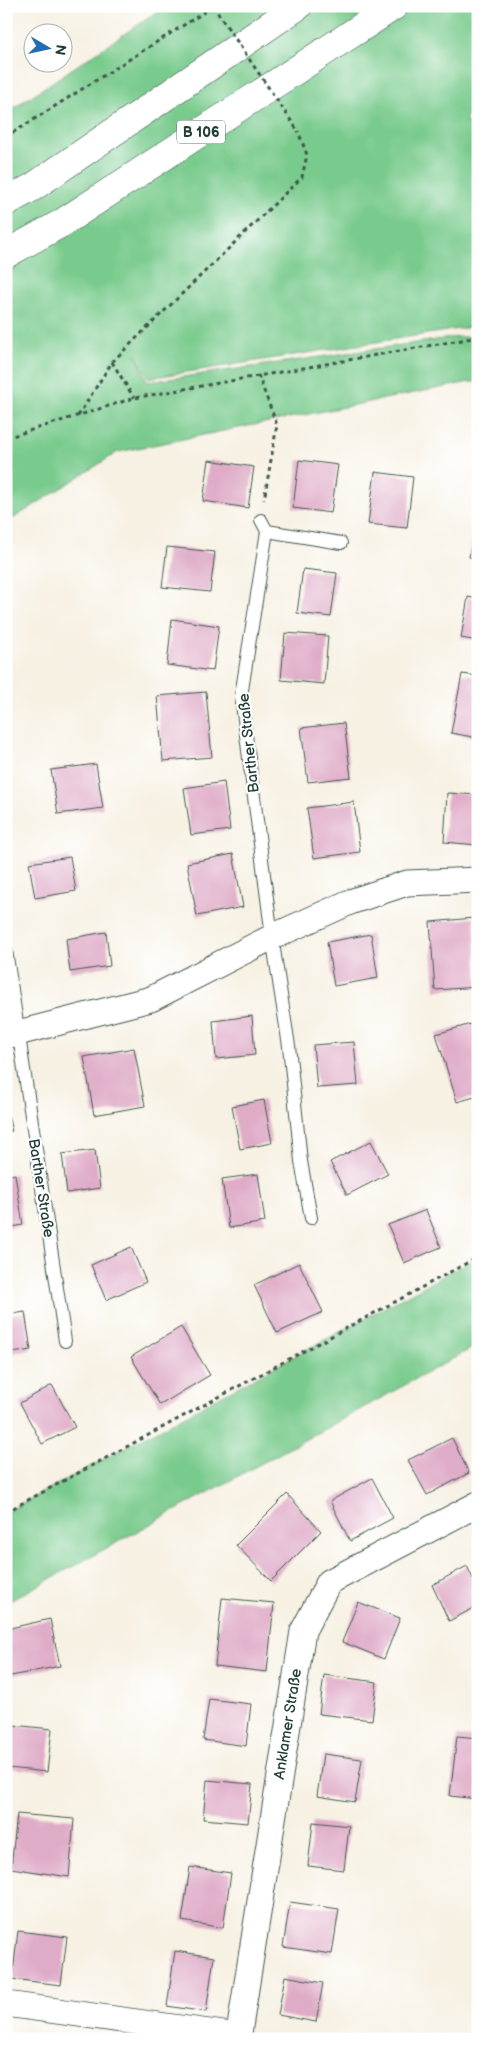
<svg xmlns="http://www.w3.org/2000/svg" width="484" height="2045" font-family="'Balsamiq Sans',sans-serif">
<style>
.green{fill:#79cb8d;stroke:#4c8460}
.building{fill:#dfacc7}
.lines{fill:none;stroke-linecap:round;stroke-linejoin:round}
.lane-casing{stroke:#3f584e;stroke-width:14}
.street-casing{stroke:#3f584e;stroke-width:27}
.highway-casing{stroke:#3f584e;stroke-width:29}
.path{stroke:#3f584e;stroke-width:3;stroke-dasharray:4 4;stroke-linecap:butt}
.lane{stroke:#fff;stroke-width:12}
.street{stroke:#fff;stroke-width:25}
.highway{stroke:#fff;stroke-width:28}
.path-bridge{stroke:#3f584e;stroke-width:3;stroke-dasharray:4 4;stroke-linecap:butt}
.labels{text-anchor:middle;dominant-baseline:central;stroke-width:4.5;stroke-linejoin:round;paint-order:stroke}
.shield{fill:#fff;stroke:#627771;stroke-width:1}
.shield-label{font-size:14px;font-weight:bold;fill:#1f3d34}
.street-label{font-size:15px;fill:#1f3d34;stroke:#fff}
</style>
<rect width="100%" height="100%" fill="#fff"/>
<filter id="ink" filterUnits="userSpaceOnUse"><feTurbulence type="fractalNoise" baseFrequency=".02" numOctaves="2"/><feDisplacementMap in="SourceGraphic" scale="10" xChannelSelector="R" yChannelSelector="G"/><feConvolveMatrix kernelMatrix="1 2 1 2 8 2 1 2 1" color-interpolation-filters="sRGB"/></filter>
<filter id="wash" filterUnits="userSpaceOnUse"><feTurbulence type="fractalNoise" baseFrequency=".0096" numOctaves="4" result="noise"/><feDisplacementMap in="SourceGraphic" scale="20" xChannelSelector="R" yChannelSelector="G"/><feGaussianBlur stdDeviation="1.12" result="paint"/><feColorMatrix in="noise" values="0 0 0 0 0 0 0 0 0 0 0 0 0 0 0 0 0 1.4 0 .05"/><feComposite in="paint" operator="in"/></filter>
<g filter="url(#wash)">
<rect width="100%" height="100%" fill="#f7f1e3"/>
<!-- green -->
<path class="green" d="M 166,6 L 478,6 L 478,108 L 465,119 L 478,136 L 478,326 L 149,378 L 135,354 L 148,382 L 457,337 L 478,337 L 478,382 L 470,382 L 118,452 L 6,523 L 6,113 Z
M 478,1257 L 478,1345 L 6,1603 L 6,1512 Z"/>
<g id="blocks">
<!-- building -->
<path class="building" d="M 209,460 L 254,467 L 248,508 L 203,501 Z
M 299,460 L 338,465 L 331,513 L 293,508 Z
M 375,472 L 413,477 L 407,528 L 368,524 Z
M 477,515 L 478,515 L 478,559 L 469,557 Z
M 167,547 L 215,552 L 210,592 L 162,587 Z
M 303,569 L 337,573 L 331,617 L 297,613 Z
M 468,597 L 478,599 L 478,641 L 461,638 Z
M 172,619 L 219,626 L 213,671 L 167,665 Z
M 285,633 L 328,636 L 324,684 L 281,680 Z
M 462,674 L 478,676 L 478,738 L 451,733 Z
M 206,692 L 212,757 L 163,761 L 157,696 Z
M 344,723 L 351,777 L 308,782 L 301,728 Z
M 96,764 L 103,808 L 58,814 L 51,770 Z
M 224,782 L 230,830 L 191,835 L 184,788 Z
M 447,793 L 478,795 L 478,845 L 444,842 Z
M 354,802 L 360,852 L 314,858 L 307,808 Z
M 233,854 L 243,907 L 197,916 L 187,863 Z
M 70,857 L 76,891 L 35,898 L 29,863 Z
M 474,918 L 478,987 L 435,990 L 430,922 Z
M 106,932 L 110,966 L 70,972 L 66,939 Z
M 371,934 L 378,978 L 334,986 L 327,942 Z
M 252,1016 L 255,1055 L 216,1059 L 213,1021 Z
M 478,1022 L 478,1096 L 457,1102 L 436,1034 Z
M 354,1042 L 358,1085 L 317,1088 L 313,1045 Z
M 134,1048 L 145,1106 L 94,1115 L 84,1057 Z
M 264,1100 L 272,1143 L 240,1149 L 232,1106 Z
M 6,1108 L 12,1131 L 6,1132 Z
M 371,1141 L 388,1174 L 347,1195 L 330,1162 Z
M 95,1150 L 100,1188 L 67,1193 L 62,1154 Z
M 15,1174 L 23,1225 L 6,1228 L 6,1176 Z
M 258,1174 L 265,1222 L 229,1228 L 222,1179 Z
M 426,1210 L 441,1247 L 404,1263 L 388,1225 Z
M 131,1247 L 146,1282 L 106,1300 L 91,1265 Z
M 299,1263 L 323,1312 L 277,1333 L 254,1285 Z
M 25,1312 L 31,1350 L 6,1354 L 6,1315 Z
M 181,1327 L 210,1375 L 160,1405 L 131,1357 Z
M 52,1385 L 75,1427 L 42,1444 L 20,1403 Z
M 452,1438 L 469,1473 L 427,1495 L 408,1460 Z
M 372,1478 L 393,1518 L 350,1541 L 330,1501 Z
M 287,1494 L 321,1531 L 271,1581 L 236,1545 Z
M 467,1566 L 478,1589 L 478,1606 L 449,1621 L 432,1585 Z
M 222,1598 L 274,1603 L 267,1672 L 215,1666 Z
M 358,1602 L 400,1618 L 384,1659 L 342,1642 Z
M 50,1619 L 60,1666 L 6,1677 L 6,1629 Z
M 324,1675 L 377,1682 L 372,1720 L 319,1714 Z
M 209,1699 L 251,1704 L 246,1746 L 203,1740 Z
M 13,1725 L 52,1729 L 47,1772 L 8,1768 Z
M 457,1736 L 478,1738 L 478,1799 L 450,1796 Z
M 323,1754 L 362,1759 L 355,1802 L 317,1796 Z
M 207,1780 L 252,1784 L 248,1823 L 203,1819 Z
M 17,1814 L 74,1819 L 69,1877 L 11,1868 Z
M 313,1822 L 349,1826 L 344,1870 L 308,1866 Z
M 190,1867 L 231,1873 L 223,1928 L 182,1921 Z
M 290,1902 L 339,1909 L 332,1954 L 283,1947 Z
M 18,1931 L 67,1937 L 61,1985 L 12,1979 Z
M 175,1951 L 214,1957 L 206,2012 L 167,2006 Z
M 285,1976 L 323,1983 L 316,2022 L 278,2015 Z"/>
</g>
</g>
<g filter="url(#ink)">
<use href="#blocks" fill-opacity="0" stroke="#3f584e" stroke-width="1"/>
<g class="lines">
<!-- lane casing -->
<g class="lane-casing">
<path id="lane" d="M 261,520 L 267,531 L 241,696 L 272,937 L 289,1046 L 301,1161 L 311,1218
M 267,531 L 341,543
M 6,950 L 65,1341"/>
</g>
<!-- street casing -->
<g class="street-casing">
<path id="street" d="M 6,1036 L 151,999 L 272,937 L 350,902 L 407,883 L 478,880
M 6,2004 L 238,2036
M 238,2039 L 303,1631 L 329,1582 L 478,1504"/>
</g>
<!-- highway casing -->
<g class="highway-casing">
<path id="highway" d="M 6,202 L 33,187 L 298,6
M 6,254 L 62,223 L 394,6"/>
</g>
<!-- path -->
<path class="path" d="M 6,137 L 214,6
M 112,362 L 134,398
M 258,375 L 277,425 L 264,500
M 78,416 L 112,362 L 302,177 L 307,155 L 298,131
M 6,438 L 134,398 L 478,337
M 6,1512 L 478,1257"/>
<!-- lane -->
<use href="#lane" class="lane"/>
<!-- street -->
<use href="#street" class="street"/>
<!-- highway -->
<use href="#highway" class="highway"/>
<!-- path-bridge -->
<path class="path-bridge" d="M 213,6 L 298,131"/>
</g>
</g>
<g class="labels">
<!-- shield labels -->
<rect class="shield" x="177" y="120.5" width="48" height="23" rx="4"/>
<g class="shield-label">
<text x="201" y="132">B 106</text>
</g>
<!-- street labels -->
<g class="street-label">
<text transform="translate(249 743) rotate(-96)">Barther Straße</text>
<text transform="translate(41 1188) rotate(81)">Barther Straße</text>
<text transform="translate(288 1724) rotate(-81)">Anklamer Straße</text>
</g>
</g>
<!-- margin -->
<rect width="484" height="2045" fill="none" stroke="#fff" stroke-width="25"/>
<!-- north arrow -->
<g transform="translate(48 48) rotate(99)"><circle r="24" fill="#ffffff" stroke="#a5b1ae"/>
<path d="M0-4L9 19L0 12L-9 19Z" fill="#1f6fb2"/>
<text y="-8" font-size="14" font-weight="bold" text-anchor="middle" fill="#1f3d34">N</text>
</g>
</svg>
